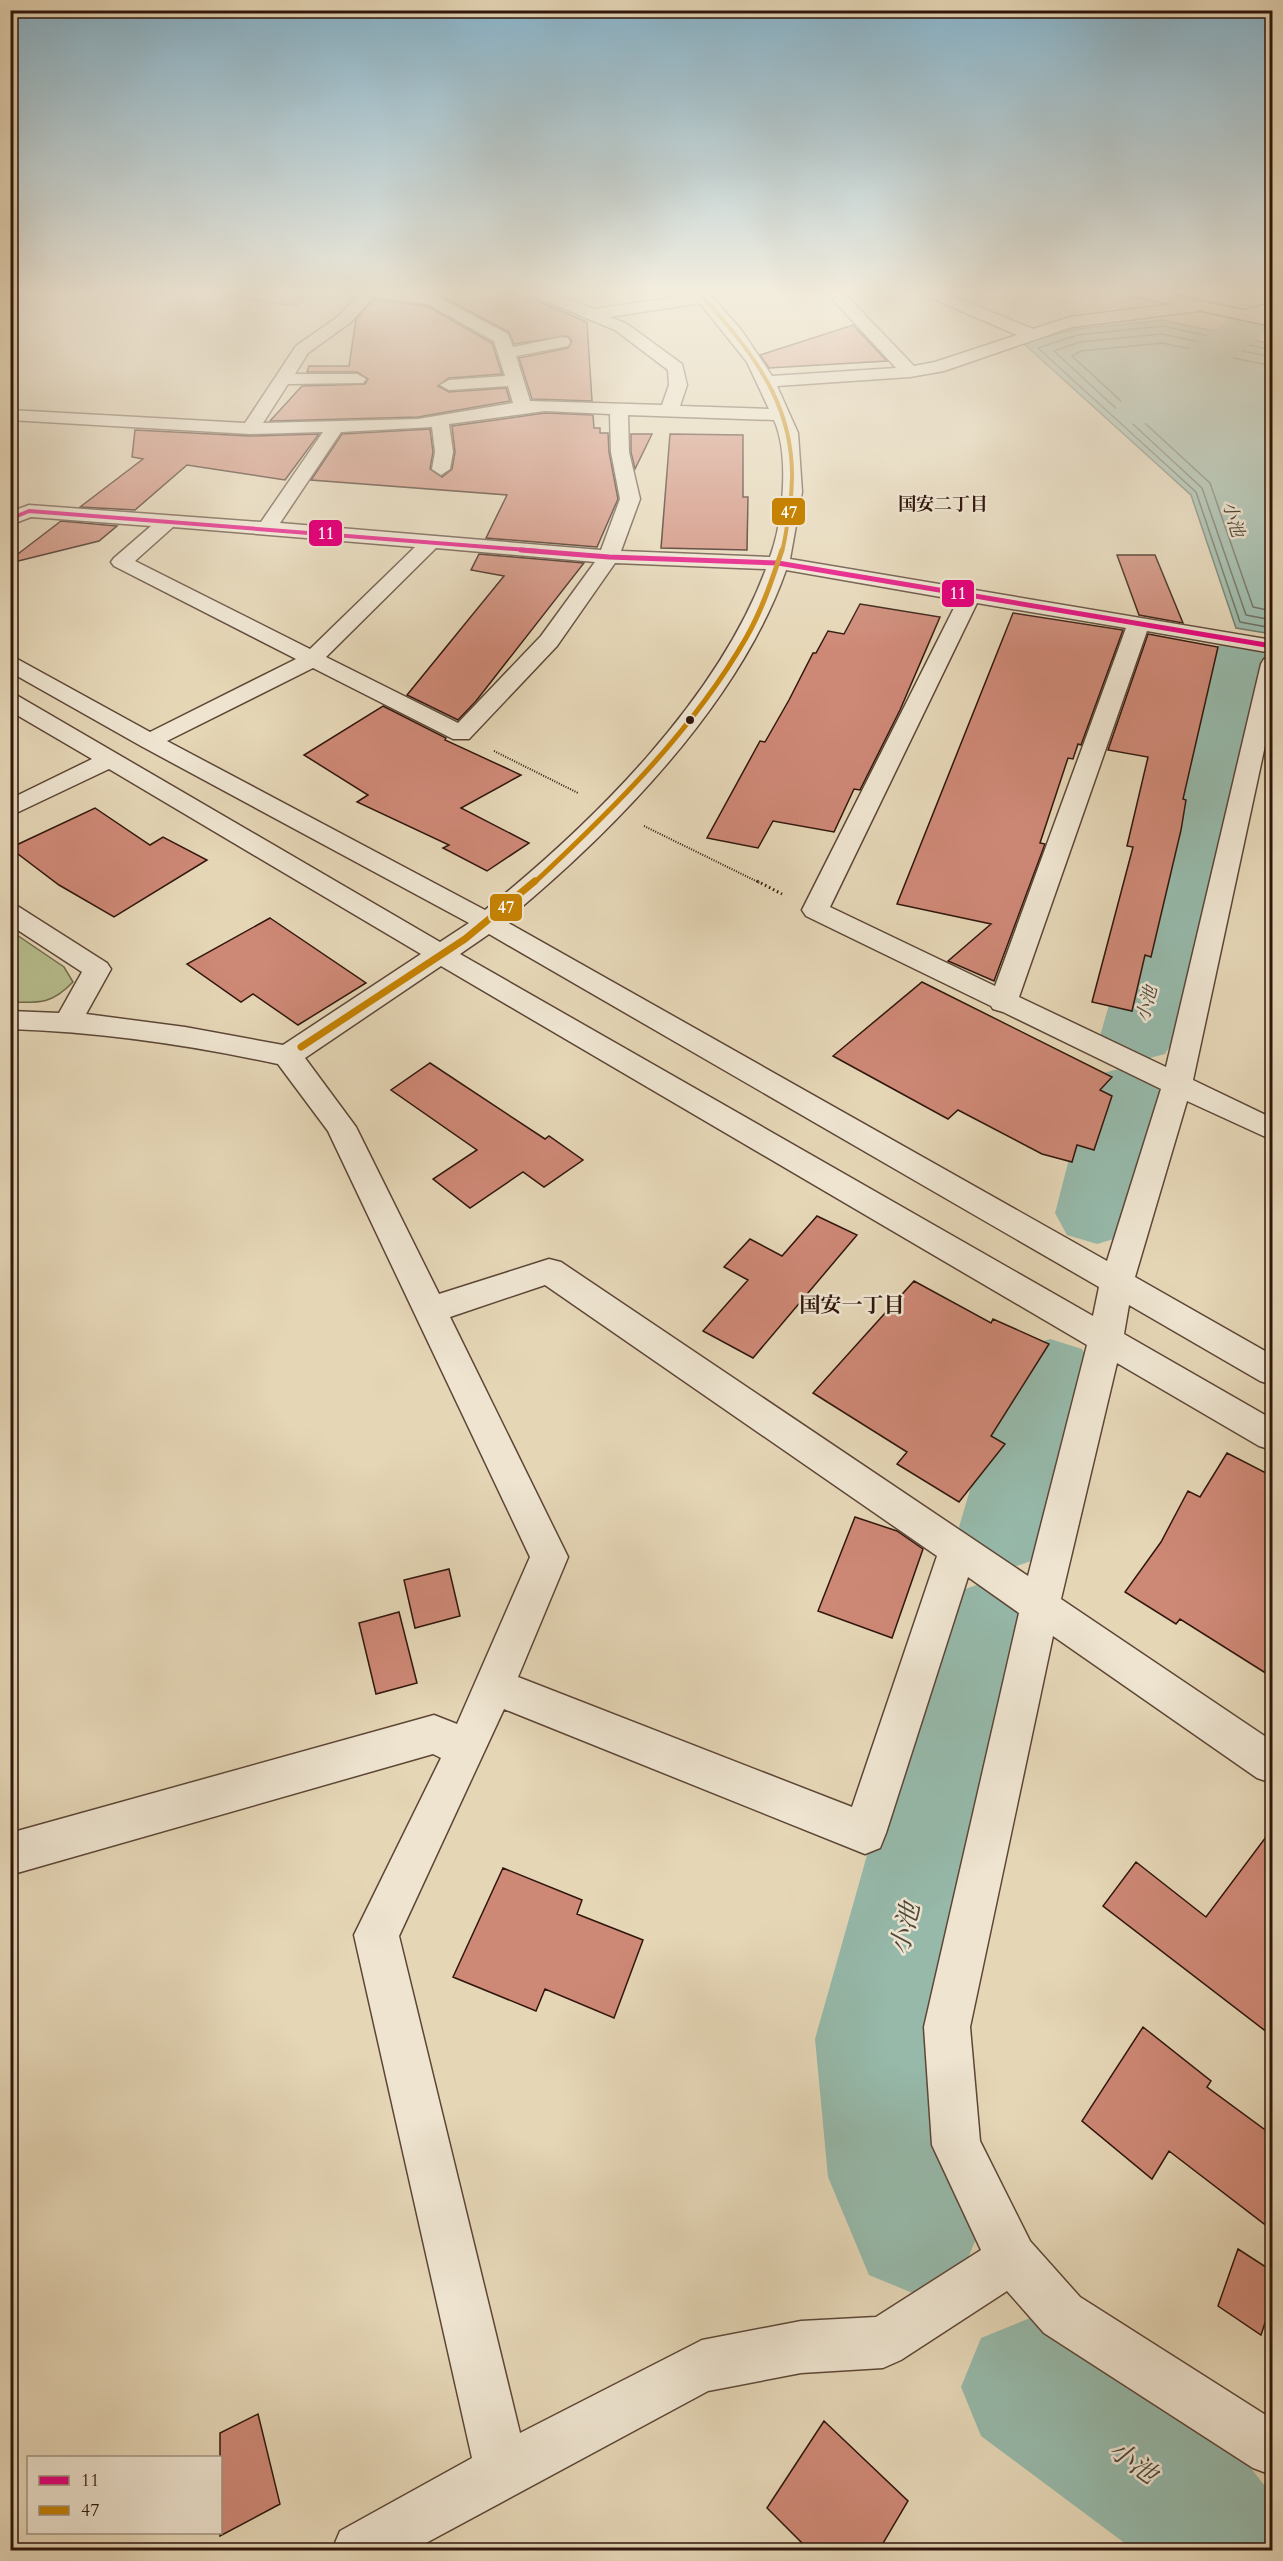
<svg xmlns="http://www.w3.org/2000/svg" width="1283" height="2561" font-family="Cardo,'Noto Serif JP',serif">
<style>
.green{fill:#b6bd8d;stroke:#736a4c;stroke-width:1.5}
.water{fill:#96b9aa;stroke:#6d786b;stroke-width:1.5}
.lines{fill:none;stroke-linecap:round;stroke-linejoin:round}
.shore{stroke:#63685b;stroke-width:1.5}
.river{fill:#96b9aa;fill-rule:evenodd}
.building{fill:#ce8876;stroke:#30160c;stroke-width:1.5}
.minor-casing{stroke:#5d4636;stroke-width:3}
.major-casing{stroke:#30160c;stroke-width:3}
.path-far1{stroke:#30160c;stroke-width:2;stroke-dasharray:1 1.5;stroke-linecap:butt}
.path{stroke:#30160c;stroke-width:3;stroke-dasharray:1.5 3;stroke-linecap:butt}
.minor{fill:#eee4d0;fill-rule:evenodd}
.major{fill:#e5d6b6;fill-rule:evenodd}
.bus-1-far1-casing{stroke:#eee4d0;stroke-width:6}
.bus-1-casing{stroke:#eee4d0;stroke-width:8}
.bus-2-far2-casing{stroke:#eee4d0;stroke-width:6}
.bus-2-far1-casing{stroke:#eee4d0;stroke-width:8}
.bus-2-casing{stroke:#eee4d0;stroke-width:10}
.bus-1-far1{stroke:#e5007d;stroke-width:4}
.bus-1{stroke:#e5007d;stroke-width:5}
.bus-2-far2{stroke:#c58203;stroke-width:4}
.bus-2-far1{stroke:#c58203;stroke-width:5}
.bus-2{stroke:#c58203;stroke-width:7}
.bus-dot{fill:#30160c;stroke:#eee4d0;stroke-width:2}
.labels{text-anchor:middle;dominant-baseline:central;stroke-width:5;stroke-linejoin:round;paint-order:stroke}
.far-neighbourhood-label{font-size:18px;font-weight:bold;fill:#30160c;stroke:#eee4d0}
.far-water-label{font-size:18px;font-style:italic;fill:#4f473b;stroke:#eee4d0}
.neighbourhood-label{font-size:21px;font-weight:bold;fill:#30160c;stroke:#eee4d0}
.near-water-label{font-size:26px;font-style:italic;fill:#4f473b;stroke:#eee4d0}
.line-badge{stroke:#eee4d0;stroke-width:2}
.badge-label{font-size:16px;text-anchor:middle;font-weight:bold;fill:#fff}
</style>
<rect width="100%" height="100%" fill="#e5d6b6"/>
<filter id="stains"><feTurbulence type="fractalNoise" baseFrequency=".00333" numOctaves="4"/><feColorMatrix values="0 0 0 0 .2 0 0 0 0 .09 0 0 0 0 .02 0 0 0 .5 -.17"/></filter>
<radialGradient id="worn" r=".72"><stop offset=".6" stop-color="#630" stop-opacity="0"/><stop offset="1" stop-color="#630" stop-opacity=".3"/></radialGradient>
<!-- green -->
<path class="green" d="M 193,292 L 310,292 L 296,306 Z
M 11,931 L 64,967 L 73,982 C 52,1004 40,1003 11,1002 Z"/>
<!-- water -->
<path class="water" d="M 1163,320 L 1272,344 L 1272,634 L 1236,628 L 1191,495 L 1023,343 L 1077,329 Z"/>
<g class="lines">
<!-- shore -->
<path class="shore" d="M 1272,350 L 1163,326 L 1078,335 L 1038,348 L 1196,492 L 1240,622 L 1272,628
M 1272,357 L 1162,334 L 1080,342 L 1054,351 L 1202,488 L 1246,615 L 1272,620
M 1272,366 L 1162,343 L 1081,351 L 1072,356 L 1210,483 L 1253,607 L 1272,611"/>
<!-- river -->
<path class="river" d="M 1251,309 L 1266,313 L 1272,322 L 1266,331 L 1155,421 L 1138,425 L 1121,421 L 1114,411 L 1121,401 L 1236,313 Z
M 1238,640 L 1259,646 L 1267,658 L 1176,1036 L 1165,1054 L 1138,1061 L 1111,1054 L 1100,1036 L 1209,658 L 1217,646 Z
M 1125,1067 L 1153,1075 L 1164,1094 L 1139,1213 L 1127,1235 L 1097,1244 L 1067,1235 L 1055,1213 L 1086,1094 L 1097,1075 Z
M 1050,1339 L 1082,1349 L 1096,1375 L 1057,1527 L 1043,1557 L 1008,1569 L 973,1557 L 959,1527 L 1004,1375 L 1018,1349 Z
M 982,1583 L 1018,1596 L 1033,1629 L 937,2039 L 955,2170 L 980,2229 L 961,2275 L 915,2294 L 869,2275 L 828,2177 L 815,2039 L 931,1629 L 946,1596 Z
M 1030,2318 L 1079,2338 L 1234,2447 L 1272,2495 L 1272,2550 L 1134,2550 L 981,2436 L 961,2387 L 981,2338 Z"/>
</g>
<!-- building -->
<path class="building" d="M 420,292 L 516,292 L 587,322 L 592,401 L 532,399 L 519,358 L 568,348 L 572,341 L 568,336 L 514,344 L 509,332 L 439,295 Z
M 374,299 L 427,306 L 492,343 L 502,374 L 449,378 L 438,386 L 449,392 L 506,388 L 510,401 L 418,417 L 270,421 L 302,386 L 365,384 L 368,379 L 357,372 L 307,372 L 309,366 L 349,366 L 356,319 Z
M 853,325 L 887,361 L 769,368 L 760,355 Z
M 545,413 L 593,415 L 594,428 L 600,428 L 600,433 L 608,433 L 609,452 L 618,499 L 597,547 L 486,538 L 507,495 L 311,480 L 342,434 L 430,429 L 433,452 L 430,469 L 442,477 L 452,469 L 455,452 L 452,426 Z
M 135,430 L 250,436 L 319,434 L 285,480 L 187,465 L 135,510 L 80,507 L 143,459 L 132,457 Z
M 631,434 L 652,434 L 635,469 L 631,452 Z
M 670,434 L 743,435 L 743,497 L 748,497 L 747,550 L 661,548 Z
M 61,521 L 117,526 L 99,541 L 10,563 L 10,560 Z
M 479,554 L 584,563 L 476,701 L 458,720 L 407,695 L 504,576 L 471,570 Z
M 1117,555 L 1155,555 L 1183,623 L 1139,615 Z
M 860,604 L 940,617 L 900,710 L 860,790 L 854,789 L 834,832 L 773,821 L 758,848 L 707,838 L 760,741 L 765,742 L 789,700 L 813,653 L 816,653 L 828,631 L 844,634 Z
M 1013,613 L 1123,630 L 1081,745 L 1078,744 L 1073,759 L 1068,758 L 1040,843 L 1045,844 L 994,981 L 948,961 L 991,924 L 897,904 Z
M 1148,634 L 1218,647 L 1183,799 L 1186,800 L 1181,830 L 1151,957 L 1145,955 L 1132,1011 L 1092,1002 L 1133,847 L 1127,846 L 1148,757 L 1108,750 Z
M 383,706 L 446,738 L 445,740 L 521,775 L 461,808 L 529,843 L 487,871 L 443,848 L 449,845 L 357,802 L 368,795 L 304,755 Z
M 95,808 L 150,845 L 163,837 L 207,860 L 114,917 L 59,885 L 10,848 Z
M 270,918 L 366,983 L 298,1025 L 253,994 L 241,1002 L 187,964 Z
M 922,982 L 1112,1077 L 1100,1090 L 1112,1096 L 1094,1150 L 1077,1145 L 1072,1162 L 1042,1154 L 958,1110 L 948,1119 L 833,1056 Z
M 430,1063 L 545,1139 L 549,1136 L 583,1160 L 544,1187 L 523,1172 L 470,1208 L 433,1179 L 477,1150 L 391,1090 Z
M 817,1216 L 857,1235 L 753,1358 L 703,1331 L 748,1280 L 724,1267 L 750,1239 L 782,1256 Z
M 914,1281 L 991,1323 L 993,1319 L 1049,1344 L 991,1436 L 1005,1444 L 959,1502 L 897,1464 L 907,1452 L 813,1393 Z
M 1227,1453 L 1272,1476 L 1272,1677 L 1180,1619 L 1176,1624 L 1125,1592 L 1161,1542 L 1188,1491 L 1200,1497 Z
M 855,1517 L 897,1531 L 923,1549 L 892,1638 L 818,1611 Z
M 449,1569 L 460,1616 L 415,1628 L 404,1580 Z
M 399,1612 L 417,1683 L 376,1694 L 359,1623 Z
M 1272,1829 L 1272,2036 L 1103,1906 L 1136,1862 L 1206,1917 Z
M 503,1868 L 582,1900 L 577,1914 L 643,1940 L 614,2018 L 545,1989 L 536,2011 L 453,1977 Z
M 1143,2027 L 1211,2081 L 1207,2087 L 1272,2135 L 1272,2230 L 1169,2151 L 1152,2179 L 1082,2121 Z
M 1238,2249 L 1272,2271 L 1272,2302 L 1261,2335 L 1218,2306 Z
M 258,2414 L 280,2504 L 220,2536 L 220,2433 Z
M 824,2421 L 908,2501 L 879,2550 L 809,2550 L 767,2508 Z"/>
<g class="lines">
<!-- minor casing -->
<g class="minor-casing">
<path id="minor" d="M 360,292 L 406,292 L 438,297 L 508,334 L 513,347 L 562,337 L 568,338 L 570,342 L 568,346 L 516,356 L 530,401 L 662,405 L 669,385 L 668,370 L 615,330 L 531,295 L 529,292 L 551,292 L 593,309 L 693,295 L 691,292 L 708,292 L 742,331 L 772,376 L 896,368 L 826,292 L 843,292 L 914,366 L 935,362 L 1017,335 L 924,295 L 922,292 L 943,292 L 1033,329 L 1070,317 L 1199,301 L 1207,306 L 1199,311 L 1072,327 L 944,371 L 910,377 L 777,386 L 798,433 L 802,492 L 790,559 L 1272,640 L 1272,653 L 1147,631 L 1019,997 L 1166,1067 L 1261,664 L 1264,659 L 1272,657 L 1272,713 L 1193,1080 L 1272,1118 L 1272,1140 L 1187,1101 L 1135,1277 L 1272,1355 L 1272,1385 L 1260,1381 L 1129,1305 L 1124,1334 L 1272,1419 L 1272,1450 L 1259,1446 L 1117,1363 L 1061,1599 L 1272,1741 L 1272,1783 L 1257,1778 L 1053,1636 L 970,2027 L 980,2141 L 1030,2241 L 1080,2297 L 1272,2419 L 1272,2475 L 1253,2468 L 1044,2333 L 1007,2291 L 901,2360 L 883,2368 L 801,2373 L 708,2391 L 413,2550 L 332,2550 L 340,2531 L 472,2458 L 354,1935 L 441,1758 L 433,1754 L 10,1875 L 10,1833 L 434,1715 L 457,1724 L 530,1557 L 328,1131 L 278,1064 C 190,1045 101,1032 10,1029 L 10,1011 L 59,1013 L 82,972 L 10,925 L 10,905 L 19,907 L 107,963 L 111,969 L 86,1014 L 185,1027 L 283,1045 L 421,954 L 109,769 L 10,816 L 10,799 L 92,759 L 10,711 L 10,694 L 18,696 L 440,942 L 469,923 L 141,746 L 10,672 L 10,655 L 150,732 L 296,659 L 114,566 L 111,562 L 114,558 L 151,526 L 31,517 L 10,525 L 10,512 L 29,505 L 261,522 L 323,432 L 250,434 L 10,420 L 10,410 L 245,423 L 296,346 L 339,316 ZM 373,297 L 428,304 L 494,341 L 505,376 L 449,380 L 440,385 L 449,390 L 508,386 L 513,403 L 418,419 L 263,423 L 288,384 L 363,383 L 366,379 L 357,374 L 295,374 L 308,353 L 351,322 ZM 700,303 L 747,362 L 769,409 L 680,406 L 687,385 L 682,364 L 627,324 L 610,317 ZM 545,411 L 610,414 L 611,452 L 620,499 L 601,550 L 280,523 L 341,432 L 432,427 L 435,452 L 432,469 L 441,475 L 450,469 L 453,452 L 449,424 ZM 628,415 L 774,420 C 790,455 783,522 770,557 L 621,551 L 640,499 L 629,452 ZM 173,527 L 415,547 L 310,649 L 135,561 ZM 436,548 L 595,562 L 541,636 L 458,723 L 326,657 ZM 615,563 L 766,569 C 717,701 593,823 485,910 L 167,741 L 313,668 L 453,739 L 469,739 L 557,646 ZM 786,570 L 958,600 L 802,910 L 806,916 L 991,1006 L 993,1009 L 1003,1012 L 1161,1089 L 1107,1261 L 505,921 C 613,832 739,704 786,570 ZM 977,603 L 1126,628 L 995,986 L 830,907 ZM 489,934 L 1099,1287 L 1093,1316 L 460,954 ZM 441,966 L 1087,1345 L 1028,1576 L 561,1262 L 549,1259 L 439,1294 L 356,1127 L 305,1058 ZM 545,1285 L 937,1556 L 852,1807 L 518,1677 L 568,1557 L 450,1317 ZM 968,1577 L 1019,1613 L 924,2027 L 932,2145 L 981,2250 L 876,2317 L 801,2321 L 702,2340 L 520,2433 L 399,1936 L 504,1709 L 865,1854 L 880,1848 L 886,1833 Z
M 1272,303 L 1272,313 L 1244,320 L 1236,315 L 1238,312 Z"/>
</g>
<!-- major casing -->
<g class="major-casing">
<path id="major" d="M 1128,292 L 1158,292 L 1272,316 L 1272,326 L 1136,297 Z"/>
</g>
<!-- path-far1 -->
<path class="path-far1" d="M 494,751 L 578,793
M 644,826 L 760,883"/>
<!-- path -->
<path class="path" d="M 757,881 L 782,894"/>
<!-- minor -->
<use href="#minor" class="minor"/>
<!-- major -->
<use href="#major" class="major"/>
<!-- bus-1-far1 casing -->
<g class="bus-1-far1-casing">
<path id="bus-1-far1" d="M 10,519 L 29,511 L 539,551"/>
</g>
<!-- bus-1 casing -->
<g class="bus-1-casing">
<path id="bus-1" d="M 521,550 L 609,557 L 778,563 L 1272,646"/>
</g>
<!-- bus-2-far2 casing -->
<g class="bus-2-far2-casing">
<path id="bus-2-far2" d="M 699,292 C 758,359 805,416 789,511 C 787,524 786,538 782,551"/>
</g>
<!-- bus-2-far1 casing -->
<g class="bus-2-far1-casing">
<path id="bus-2-far1" d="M 534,883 C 612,810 692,732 746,638 C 762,610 772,580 782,550"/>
</g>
<!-- bus-2 casing -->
<g class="bus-2-casing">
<path id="bus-2" d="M 301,1047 L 465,939 L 535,881"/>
</g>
<!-- bus-1-far1 -->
<use href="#bus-1-far1" class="bus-1-far1"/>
<!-- bus-1 -->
<use href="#bus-1" class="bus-1"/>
<!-- bus-2-far2 -->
<use href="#bus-2-far2" class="bus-2-far2"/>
<!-- bus-2-far1 -->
<use href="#bus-2-far1" class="bus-2-far1"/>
<!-- bus-2 -->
<use href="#bus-2" class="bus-2"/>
</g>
<!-- sky -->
<linearGradient id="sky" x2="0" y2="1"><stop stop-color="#87b6cf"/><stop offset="0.45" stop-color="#f3edde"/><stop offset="1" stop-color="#f3edde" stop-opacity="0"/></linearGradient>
<rect width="1283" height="650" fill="url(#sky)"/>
<!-- markers -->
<circle class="bus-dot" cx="690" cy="720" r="5"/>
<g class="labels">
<!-- far-neighbourhood labels -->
<g class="far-neighbourhood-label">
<text x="943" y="504">国安二丁目</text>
</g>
<!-- far-water labels -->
<g class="far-water-label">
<text transform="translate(1233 519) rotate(74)">小池</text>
<text transform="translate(1147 1004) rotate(-75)">小池</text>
</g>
<!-- neighbourhood labels -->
<g class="neighbourhood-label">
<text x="852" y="1305">国安一丁目</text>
</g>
<!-- near-water labels -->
<g class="near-water-label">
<text transform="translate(905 1929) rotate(-76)">小池</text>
<text transform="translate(1133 2462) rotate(36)">小池</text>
</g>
</g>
<g class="line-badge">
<rect x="771" y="497" width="35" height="29" rx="6" fill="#c58203"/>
<rect x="308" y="519" width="35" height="28" rx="6" fill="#e5007d"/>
<rect x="941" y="579" width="34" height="29" rx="6" fill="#e5007d"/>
<rect x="489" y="893" width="34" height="29" rx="6" fill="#c58203"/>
</g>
<g class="badge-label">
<text x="789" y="518">47</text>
<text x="326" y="539">11</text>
<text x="958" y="599">11</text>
<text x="506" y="913">47</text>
</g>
<!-- margin -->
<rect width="1283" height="2561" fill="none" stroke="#e5d6b6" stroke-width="36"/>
<rect x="12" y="12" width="1259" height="2537" fill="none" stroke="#30160c" stroke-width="3"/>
<rect x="18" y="18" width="1247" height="2525" fill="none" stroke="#30160c" stroke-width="1.5"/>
<!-- legend -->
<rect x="27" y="2456" width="195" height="78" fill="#eee4d0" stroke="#a29282" stroke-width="1.5"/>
<rect x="39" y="2476" width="30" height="9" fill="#e5007d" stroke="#a29282" stroke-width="1.5"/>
<text x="81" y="2486" font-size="18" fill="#30160c">11</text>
<rect x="39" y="2506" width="30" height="9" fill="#c58203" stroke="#a29282" stroke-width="1.5"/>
<text x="81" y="2516" font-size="18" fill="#30160c">47</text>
<rect width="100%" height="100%" filter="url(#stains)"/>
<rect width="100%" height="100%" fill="url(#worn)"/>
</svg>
